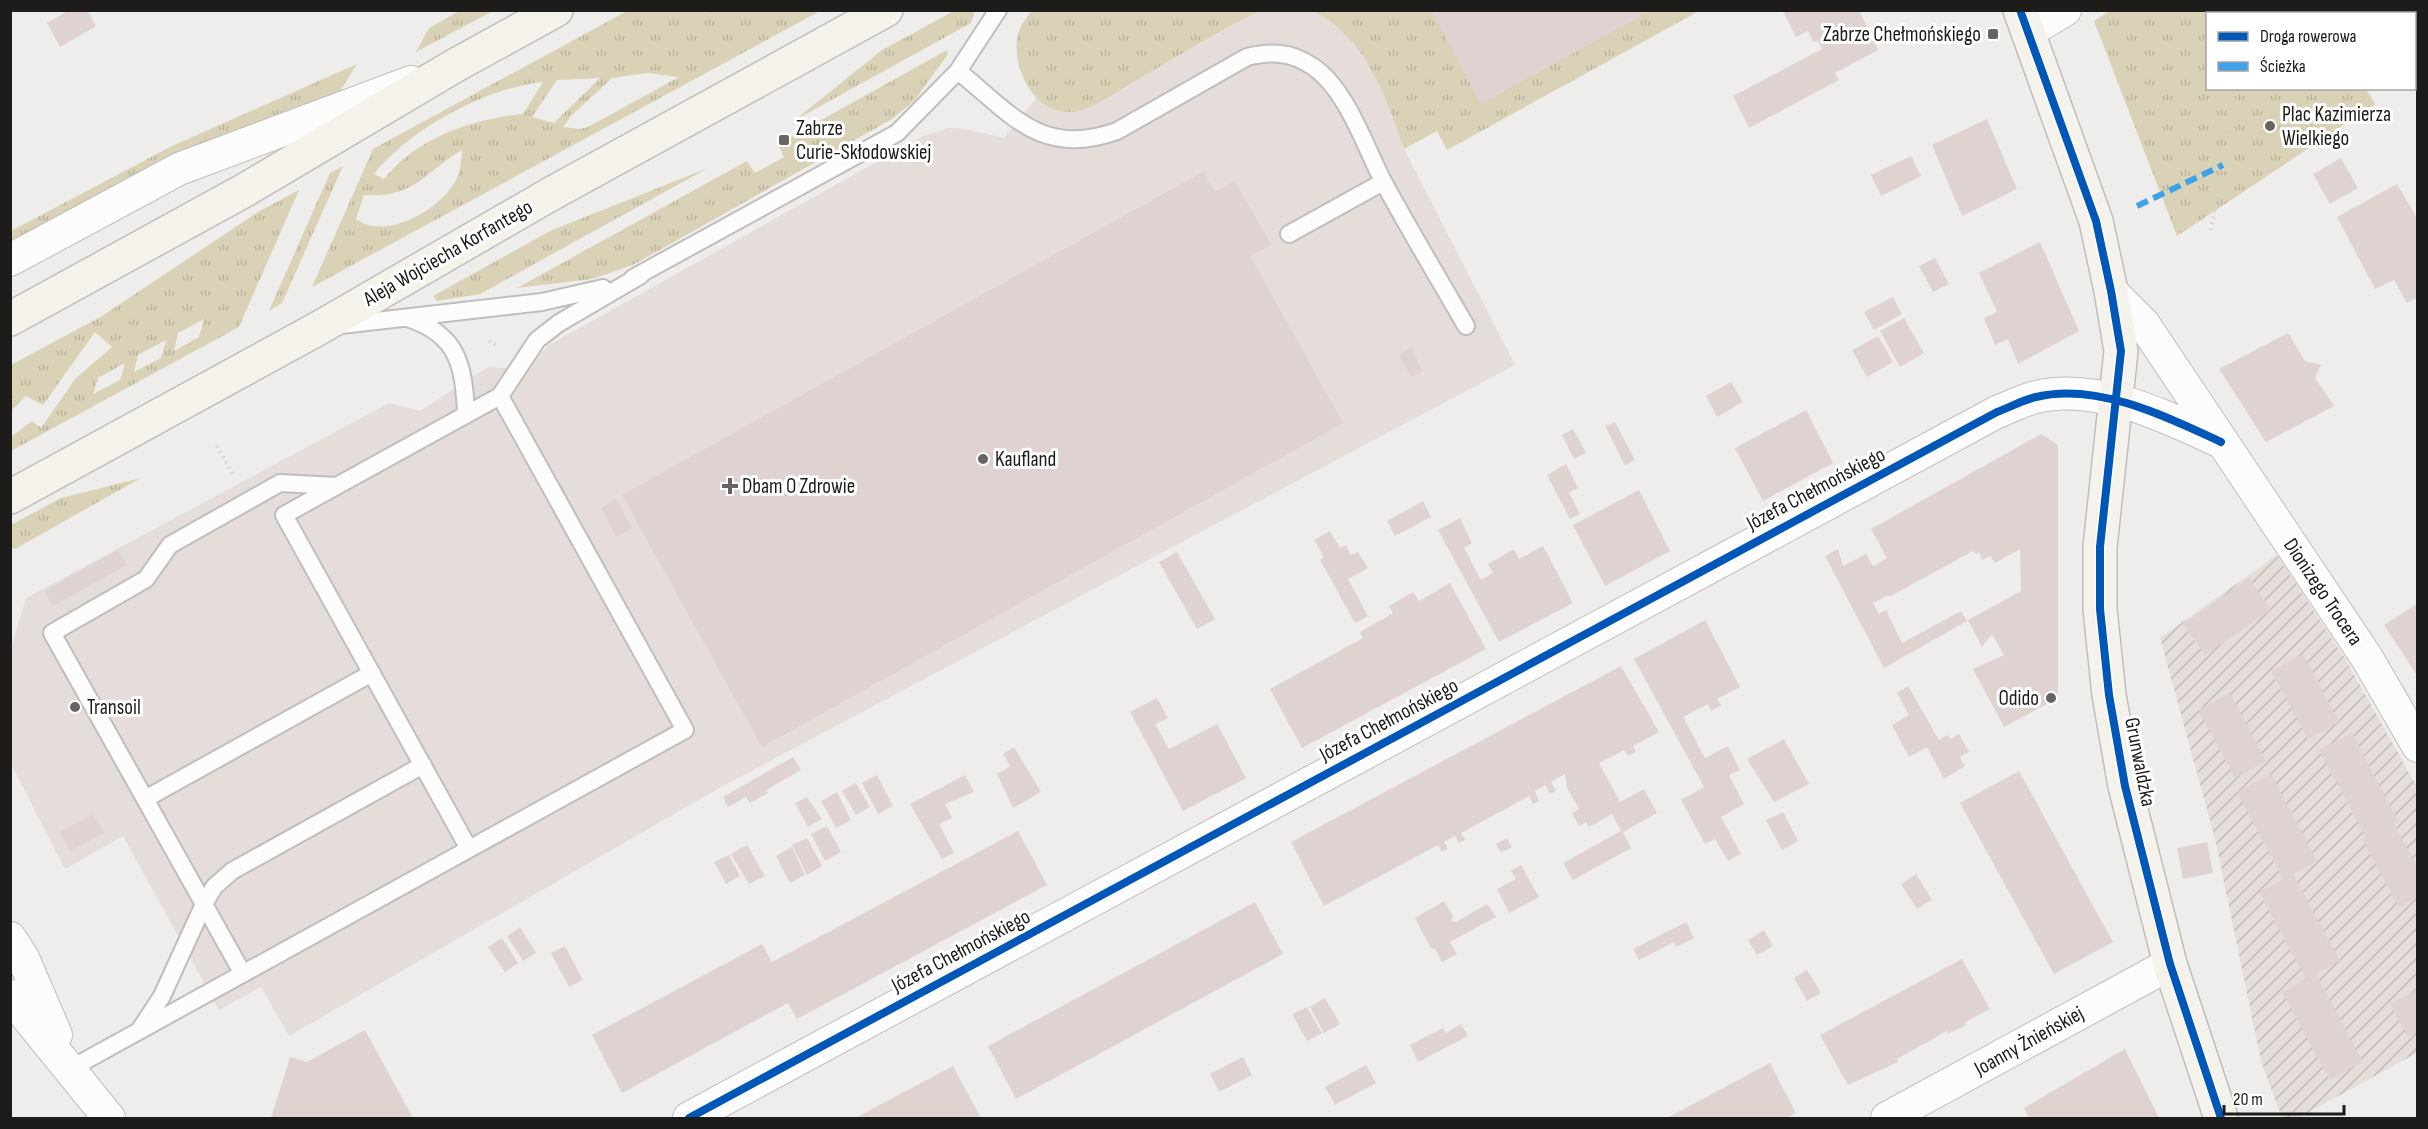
<svg xmlns="http://www.w3.org/2000/svg" width="2428" height="1129" font-family="'Sofia Sans Condensed',sans-serif">
<style>
.built{fill:#e4ddd9}
.industrial{fill:url(#industrial-furrows)}
.grass{fill:url(#grass-tufts);fill-rule:evenodd}
.building{fill:#ded3d0}
.lines{fill:none;stroke-linecap:round;stroke-linejoin:round}
.lane-casing{stroke:#c0bebd;stroke-width:20}
.street-casing{stroke:#c0bebd;stroke-width:34}
.secondary-casing{stroke:#c0bebd;stroke-width:36}
.path{stroke:#d4d3d2;stroke-width:4;stroke-dasharray:1.5 4.5;stroke-linecap:butt}
.lane{stroke:#fdfcfc;stroke-width:16}
.street{stroke:#fdfcfc;stroke-width:32}
.secondary{stroke:#f5f1eb;stroke-width:33}
.quiet{stroke:#3da2ea;stroke-width:6;stroke-dasharray:12 6;stroke-linecap:butt}
.cycleway-casing{stroke:#fff;stroke-width:11}
.cycleway{stroke:#0057b8;stroke-width:8}
.poi-dot{fill:#666564;stroke:#fff;stroke-width:2}
.labels{text-anchor:middle;dominant-baseline:central;stroke-width:6;stroke-linejoin:round;paint-order:stroke}
.poi-label{font-size:21px;fill:#1d1c1b;stroke:#fff;text-anchor:start}
.street-label{font-size:21px;fill:#1d1c1b;stroke:#fff}
</style>
<defs>
<pattern id="industrial-furrows" width="10" height="10" patternUnits="userSpaceOnUse" patternTransform="scale(1.5)"><rect width="10" height="10" fill="#e4ddd9"/><path d="M-1 1l2-2M0 10L10 0M9 11l2-2" fill="none" stroke="#c3bdba"/></pattern>
<pattern id="grass-tufts" width="24" height="20" patternUnits="userSpaceOnUse" patternTransform="scale(1.5)"><rect width="24" height="20" fill="#dad2b6"/><path d="M3 7l-1-3M5 7V3M7 7l1-3M15 17l-1-3M17 17v-4M19 17l1-3" fill="none" stroke="#bbb49c"/></pattern>
</defs>
<rect width="100%" height="100%" fill="#efedeb"/>
<!-- built -->
<path class="built" d="M 1259,11 L 1314,11 L 1346,33 L 1367,60 L 1387,98 L 1404,149 L 1515,365 L 721,787 L 289,1036 L 261,987 L 219,1010 L 123,836 L 65,869 L 11,764 L 11,649 L 26,598 L 389,403 L 420,411 L 488,367 L 531,369 L 535,358 L 551,344 L 923,136 L 948,128 L 966,129 L 1004,138 L 1037,97 L 1044,104 L 1085,108 Z"/>
<!-- industrial -->
<path class="industrial" d="M 2277,555 L 2346,660 L 2417,787 L 2417,1053 L 2298,1118 L 2282,1118 L 2261,1061 L 2215,839 L 2160,638 Z"/>
<!-- grass -->
<path class="grass" d="M 461,10 L 493,11 L 416,52 L 429,28 Z
M 704,10 L 706,13 L 711,10 L 820,11 L 312,287 L 373,149 L 627,11 ZM 648,73 L 679,77 L 588,127 L 580,129 L 563,127 L 572,115 L 612,78 ZM 600,78 L 554,123 L 532,117 L 557,80 ZM 543,82 L 523,114 C 471,119 417,138 384,179 L 374,174 C 410,129 485,88 543,82 ZM 462,150 C 461,162 461,171 455,182 C 439,210 386,241 356,219 L 364,195 C 416,198 423,173 462,150 Z
M 956,10 L 975,11 L 971,23 L 795,120 L 882,50 Z
M 1032,10 L 1259,10 L 1259,11 C 1217,33 1176,57 1135,81 C 1117,91 1091,112 1069,112 C 1034,112 1013,70 1017,39 C 1018,29 1026,18 1032,10 Z
M 2111,10 L 2324,11 L 2325,13 L 2208,14 L 2208,88 L 2366,89 L 2375,104 L 2177,236 L 2094,21 Z
M 1313,11 L 1699,11 L 1447,150 L 1437,131 L 1404,149 C 1385,94 1367,39 1313,11 Z
M 947,50 L 948,54 L 914,101 L 892,119 L 633,265 L 592,279 L 517,288 L 747,161 L 755,173 L 784,157 L 778,144 Z
M 357,64 L 340,91 L 11,247 L 11,231 L 172,146 Z
M 343,166 L 282,303 L 269,311 L 330,173 Z
M 708,168 L 480,294 L 437,301 L 433,296 L 550,231 Z
M 299,190 L 239,327 L 11,451 L 11,437 L 32,421 L 41,428 L 75,379 L 112,347 L 95,332 L 43,405 L 26,396 L 11,411 L 11,365 L 102,316 L 258,212 ZM 204,319 L 199,337 L 174,351 L 178,333 ZM 166,340 L 161,358 L 134,372 L 138,355 ZM 125,363 L 120,380 L 93,394 L 98,378 Z
M 141,478 L 15,549 L 11,547 L 11,525 L 61,498 Z"/>
<!-- building -->
<path class="building" d="M 69,10 L 87,10 L 96,26 L 60,47 L 47,23 Z
M 1431,10 L 1652,10 L 1481,104 Z
M 1782,10 L 1859,10 L 1878,50 L 1835,73 L 1839,80 L 1749,128 L 1733,96 L 1822,49 L 1818,41 L 1813,42 L 1808,31 L 1796,37 Z
M 2373,10 L 2418,10 L 2418,94 L 2415,88 L 2415,14 L 2374,14 Z
M 1987,119 L 2017,189 L 1962,216 L 1932,145 Z
M 1911,156 L 1921,176 L 1881,196 L 1871,175 Z
M 2341,158 L 2358,188 L 2330,204 L 2313,174 Z
M 1203,172 L 1215,192 L 1235,181 L 1271,245 L 1250,256 L 1343,423 L 762,747 L 622,495 Z
M 2397,184 L 2418,220 L 2418,297 L 2407,303 L 2394,280 L 2375,289 L 2337,217 Z
M 2040,242 L 2079,331 L 2018,364 L 2008,339 L 1995,345 L 1984,318 L 1997,312 L 1979,273 Z
M 1935,258 L 1949,284 L 1933,292 L 1919,266 Z
M 1893,297 L 1902,314 L 1874,330 L 1864,312 Z
M 1904,318 L 1924,353 L 1900,367 L 1880,331 Z
M 2288,333 L 2305,361 L 2321,365 L 2315,378 L 2334,406 L 2266,442 L 2219,369 Z
M 1878,336 L 1893,362 L 1867,377 L 1852,350 Z
M 1411,348 L 1423,371 L 1411,377 L 1399,355 Z
M 1731,382 L 1743,402 L 1717,417 L 1706,396 Z
M 1806,410 L 1833,463 L 1763,501 L 1735,448 Z
M 1615,422 L 1635,460 L 1625,465 L 1605,426 Z
M 1573,429 L 1586,453 L 1574,459 L 1562,435 Z
M 2041,434 L 2058,445 L 2058,698 L 2004,727 L 1973,669 L 2004,655 L 1992,634 L 1982,647 L 1968,620 L 2021,591 L 2020,549 L 1995,563 L 1990,556 L 1982,560 L 1979,552 L 1976,554 L 1973,551 L 1889,597 L 1888,595 L 1873,603 L 1879,614 L 1886,610 L 1902,643 L 1961,611 L 1967,621 L 1884,668 L 1825,556 L 1838,549 L 1843,566 L 1866,554 L 1873,566 L 1887,558 L 1871,529 Z
M 1566,464 L 1578,488 L 1569,493 L 1580,514 L 1570,519 L 1547,475 Z
M 1639,490 L 1670,551 L 1605,586 L 1573,525 Z
M 616,499 L 632,528 L 616,537 L 601,508 Z
M 1423,501 L 1431,517 L 1395,536 L 1387,521 Z
M 1460,518 L 1472,543 L 1464,548 L 1481,580 L 1493,573 L 1488,564 L 1514,549 L 1519,559 L 1543,546 L 1573,603 L 1499,642 L 1438,530 Z
M 1330,531 L 1340,548 L 1346,545 L 1351,555 L 1358,552 L 1368,568 L 1348,579 L 1368,616 L 1355,623 L 1320,560 L 1324,557 L 1314,540 Z
M 118,550 L 127,565 L 53,606 L 44,591 Z
M 1177,552 L 1215,619 L 1197,629 L 1159,562 Z
M 2249,578 L 2271,610 L 2205,655 L 2183,624 Z
M 1450,583 L 1486,649 L 1302,748 L 1270,689 L 1363,638 L 1360,632 L 1393,613 L 1389,606 L 1413,592 L 1419,601 Z
M 2418,603 L 2418,677 L 2384,625 Z
M 1705,620 L 1740,687 L 1717,699 L 1721,705 L 1711,711 L 1708,704 L 1683,717 L 1705,758 L 1728,746 L 1740,770 L 1729,775 L 1744,804 L 1721,817 L 1741,854 L 1728,861 L 1715,839 L 1705,844 L 1681,800 L 1704,787 L 1634,659 Z
M 2303,654 L 2339,722 L 2308,739 L 2271,671 Z
M 1621,666 L 1659,732 L 1633,746 L 1636,752 L 1628,756 L 1624,750 L 1599,763 L 1620,802 L 1644,789 L 1657,813 L 1623,832 L 1631,848 L 1573,880 L 1563,863 L 1621,831 L 1612,814 L 1589,827 L 1586,822 L 1579,826 L 1572,813 L 1579,809 L 1567,788 L 1565,774 L 1551,782 L 1556,791 L 1550,794 L 1545,785 L 1535,791 L 1539,801 L 1533,804 L 1529,796 L 1461,833 L 1465,840 L 1459,843 L 1455,836 L 1444,842 L 1448,849 L 1442,852 L 1438,845 L 1324,906 L 1291,842 Z
M 1908,686 L 1939,740 L 1948,735 L 1950,739 L 1959,734 L 1969,752 L 1960,757 L 1965,766 L 1944,779 L 1927,747 L 1909,757 L 1892,725 L 1909,715 L 1897,693 Z
M 2230,693 L 2266,761 L 2235,778 L 2198,710 Z
M 1157,698 L 1168,718 L 1155,724 L 1169,749 L 1217,724 L 1246,778 L 1183,811 L 1130,712 Z
M 2352,733 L 2398,821 L 2393,823 L 2418,868 L 2418,897 L 2399,907 L 2362,840 L 2366,838 L 2319,750 Z
M 1784,739 L 1809,784 L 1774,802 L 1747,759 Z
M 1014,747 L 1041,792 L 1013,808 L 997,774 L 1010,766 L 1003,754 Z
M 793,757 L 801,770 L 766,790 L 768,793 L 750,803 L 746,797 L 728,807 L 723,797 Z
M 2019,771 L 2113,942 L 2054,974 L 1960,803 Z
M 2271,774 L 2317,861 L 2293,874 L 2340,961 L 2316,974 L 2363,1062 L 2330,1080 L 2282,992 L 2306,979 L 2259,892 L 2283,879 L 2237,792 Z
M 877,775 L 893,806 L 878,814 L 862,783 Z
M 965,775 L 974,792 L 945,804 L 952,818 L 939,824 L 954,853 L 942,859 L 910,804 Z
M 856,783 L 870,807 L 856,815 L 842,791 Z
M 837,792 L 851,820 L 836,828 L 821,801 Z
M 807,797 L 822,819 L 808,827 L 795,803 Z
M 1783,812 L 1798,841 L 1782,850 L 1766,820 Z
M 93,814 L 104,833 L 71,851 L 60,832 Z
M 827,826 L 841,852 L 825,861 L 811,834 Z
M 1018,831 L 1047,885 L 797,1019 L 788,1003 L 622,1093 L 592,1035 L 762,944 L 772,962 Z
M 807,838 L 822,866 L 807,875 L 792,845 Z
M 1507,838 L 1512,847 L 1501,853 L 1496,844 Z
M 2207,842 L 2213,873 L 2183,879 L 2177,848 Z
M 747,845 L 765,876 L 749,884 L 731,854 Z
M 792,847 L 805,875 L 790,883 L 776,856 Z
M 729,855 L 740,876 L 726,884 L 714,862 Z
M 1521,865 L 1539,897 L 1509,913 L 1497,889 L 1516,879 L 1511,871 Z
M 1916,874 L 1932,900 L 1917,909 L 1901,884 Z
M 1444,901 L 1453,916 L 1451,921 L 1456,922 L 1487,904 L 1496,917 L 1450,942 L 1457,954 L 1442,962 L 1436,950 L 1431,948 L 1415,918 Z
M 1255,902 L 1283,954 L 1016,1099 L 988,1046 Z
M 1686,922 L 1694,938 L 1676,947 L 1674,942 L 1639,960 L 1633,949 Z
M 520,927 L 536,953 L 523,961 L 507,936 Z
M 1764,930 L 1773,946 L 1757,955 L 1748,940 Z
M 502,938 L 518,963 L 505,972 L 488,947 Z
M 565,946 L 583,980 L 569,987 L 551,953 Z
M 1962,959 L 1990,1009 L 1965,1022 L 1966,1025 L 1948,1034 L 1947,1031 L 1897,1059 L 1898,1062 L 1848,1085 L 1820,1035 Z
M 1807,970 L 1821,993 L 1807,1001 L 1794,978 Z
M 2418,990 L 2418,1032 L 2408,1037 L 2390,1004 Z
M 1325,998 L 1340,1024 L 1324,1033 L 1310,1007 Z
M 1307,1007 L 1322,1033 L 1307,1041 L 1292,1014 Z
M 1461,1024 L 1468,1036 L 1418,1062 L 1410,1045 L 1443,1028 L 1446,1033 Z
M 365,1030 L 413,1118 L 271,1118 L 290,1057 L 307,1062 Z
M 2125,1049 L 2159,1118 L 2029,1118 L 2024,1108 Z
M 1243,1057 L 1252,1075 L 1219,1092 L 1210,1074 Z
M 1770,1063 L 1796,1113 L 1787,1118 L 1667,1118 Z
M 1366,1065 L 1376,1083 L 1335,1105 L 1325,1087 Z
M 953,1066 L 980,1116 L 976,1118 L 855,1118 Z"/>
<g class="lines">
<!-- lane casing -->
<g class="lane-casing">
<path id="lane" d="M 958,71 C 1012,115 1042,158 1117,131 L 1247,57 C 1272,51 1291,52 1312,66 C 1347,89 1365,147 1384,183 C 1410,231 1439,279 1466,326
M 1289,234 L 1383,182
M 633,278 L 897,133 L 958,71 L 998,10
M 407,318 C 459,334 464,367 466,415
M 341,325 L 542,302 L 603,288
M 336,486 L 280,483 L 170,545 L 146,579 L 52,633 L 145,799 L 372,673
M 145,799 L 243,974
M 469,849 L 284,515 L 500,396 L 537,340 L 559,323 L 641,275
M 141,1028 L 162,996 L 204,904 L 214,887 L 232,871 L 423,765
M 70,1069 L 685,730 L 500,396"/>
</g>
<!-- street casing -->
<g class="street-casing">
<path id="street" d="M 2028,32 L 2065,10
M 10,260 L 179,169 L 411,82
M 2111,291 L 2143,323 L 2367,658 L 2418,746
M 10,938 L 23,958 L 56,1035
M 10,996 L 109,1118
M 689,1118 L 1997,412 C 2010,407 2023,400 2036,397 C 2097,382 2167,417 2221,442
M 1887,1118 L 2170,964"/>
</g>
<!-- secondary casing -->
<g class="secondary-casing">
<path id="secondary" d="M 2020,10 L 2096,221 L 2111,291 L 2121,351 L 2100,547 L 2100,609 L 2109,695 L 2125,786 L 2170,964 L 2221,1118
M 10,319 L 245,190 L 456,65 L 556,10
M 10,497 L 319,328 L 549,195 L 886,10"/>
</g>
<!-- path -->
<path class="path" d="M 2251,14 L 2251,10
M 2211,230 L 2237,88
M 489,341 L 499,346
M 217,446 L 234,477"/>
<!-- lane -->
<use href="#lane" class="lane"/>
<!-- street -->
<use href="#street" class="street"/>
<!-- secondary -->
<use href="#secondary" class="secondary"/>
<!-- quiet -->
<path class="quiet" d="M 2137,206 L 2223,165"/>
<!-- cycleway casing -->
<g class="cycleway-casing">
<path id="cycleway" d="M 2020,10 L 2096,221 L 2111,291 L 2121,351 L 2100,547 L 2100,609 L 2109,695 L 2125,786 L 2170,964 L 2221,1118
M 689,1118 L 1997,412 C 2010,407 2023,400 2036,397 C 2097,382 2167,417 2221,442"/>
</g>
<!-- cycleway -->
<use href="#cycleway" class="cycleway"/>
</g>
<!-- markers -->
<g class="poi-dot">
<rect x="1987" y="28" width="12" height="12" rx="3"/>
<circle cx="2270" cy="126" r="6"/>
<rect x="778" y="134" width="12" height="12" rx="3"/>
<circle cx="983" cy="459" r="6"/>
<path d="M727 477h6v6h6v6h-6v6h-6v-6h-6v-6h6z"/>
<circle cx="2051" cy="698" r="6"/>
<circle cx="75" cy="707" r="6"/>
</g>
<g class="labels">
<!-- poi labels -->
<g class="poi-label">
<text x="1981" y="34" text-anchor="end">Zabrze Chełmońskiego</text>
<text x="2282" y="114">Plac Kazimierza<tspan x="2282" dy="24">Wielkiego</tspan></text>
<text x="796" y="128">Zabrze<tspan x="796" dy="24">Curie-Skłodowskiej</tspan></text>
<text x="995" y="459">Kaufland</text>
<text x="742" y="486">Dbam O Zdrowie</text>
<text x="2039" y="698" text-anchor="end">Odido</text>
<text x="87" y="707">Transoil</text>
</g>
<!-- street labels -->
<g class="street-label">
<text transform="translate(448 253) rotate(-30)">Aleja Wojciecha Korfantego</text>
<text transform="translate(1816 489) rotate(-28)">Józefa Chełmońskiego</text>
<text transform="translate(2323 592) rotate(56)">Dionizego Trocera</text>
<text transform="translate(1389 720) rotate(-28)">Józefa Chełmońskiego</text>
<text transform="translate(2140 762) rotate(79)">Grunwaldzka</text>
<text transform="translate(961 951) rotate(-28)">Józefa Chełmońskiego</text>
<text transform="translate(2029 1041) rotate(-29)">Joanny Żnieńskiej</text>
</g>
</g>
<!-- border -->
<rect width="2428" height="1129" fill="none" stroke="#1d1c1b" stroke-width="24"/>
<!-- legend -->
<rect x="2206" y="12" width="210" height="78" fill="#ffffff" stroke="#a5a4a4" stroke-width="1.5"/>
<rect x="2218" y="32" width="30" height="9" fill="#0057b8" stroke="#a5a4a4" stroke-width="1.5"/>
<text x="2260" y="42" font-size="18" fill="#1d1c1b">Droga rowerowa</text>
<rect x="2218" y="62" width="30" height="9" fill="#3da2ea" stroke="#a5a4a4" stroke-width="1.5"/>
<text x="2260" y="72" font-size="18" fill="#1d1c1b">Ścieżka</text>
<!-- scale -->
<path d="M2224 1105v9h120v-9" fill="none" stroke="#1d1c1b" stroke-width="3"/>
<text x="2233" y="1105" font-size="18" fill="#1d1c1b" stroke="#ffffff" stroke-width="4.5" paint-order="stroke">20 m</text>
</svg>
